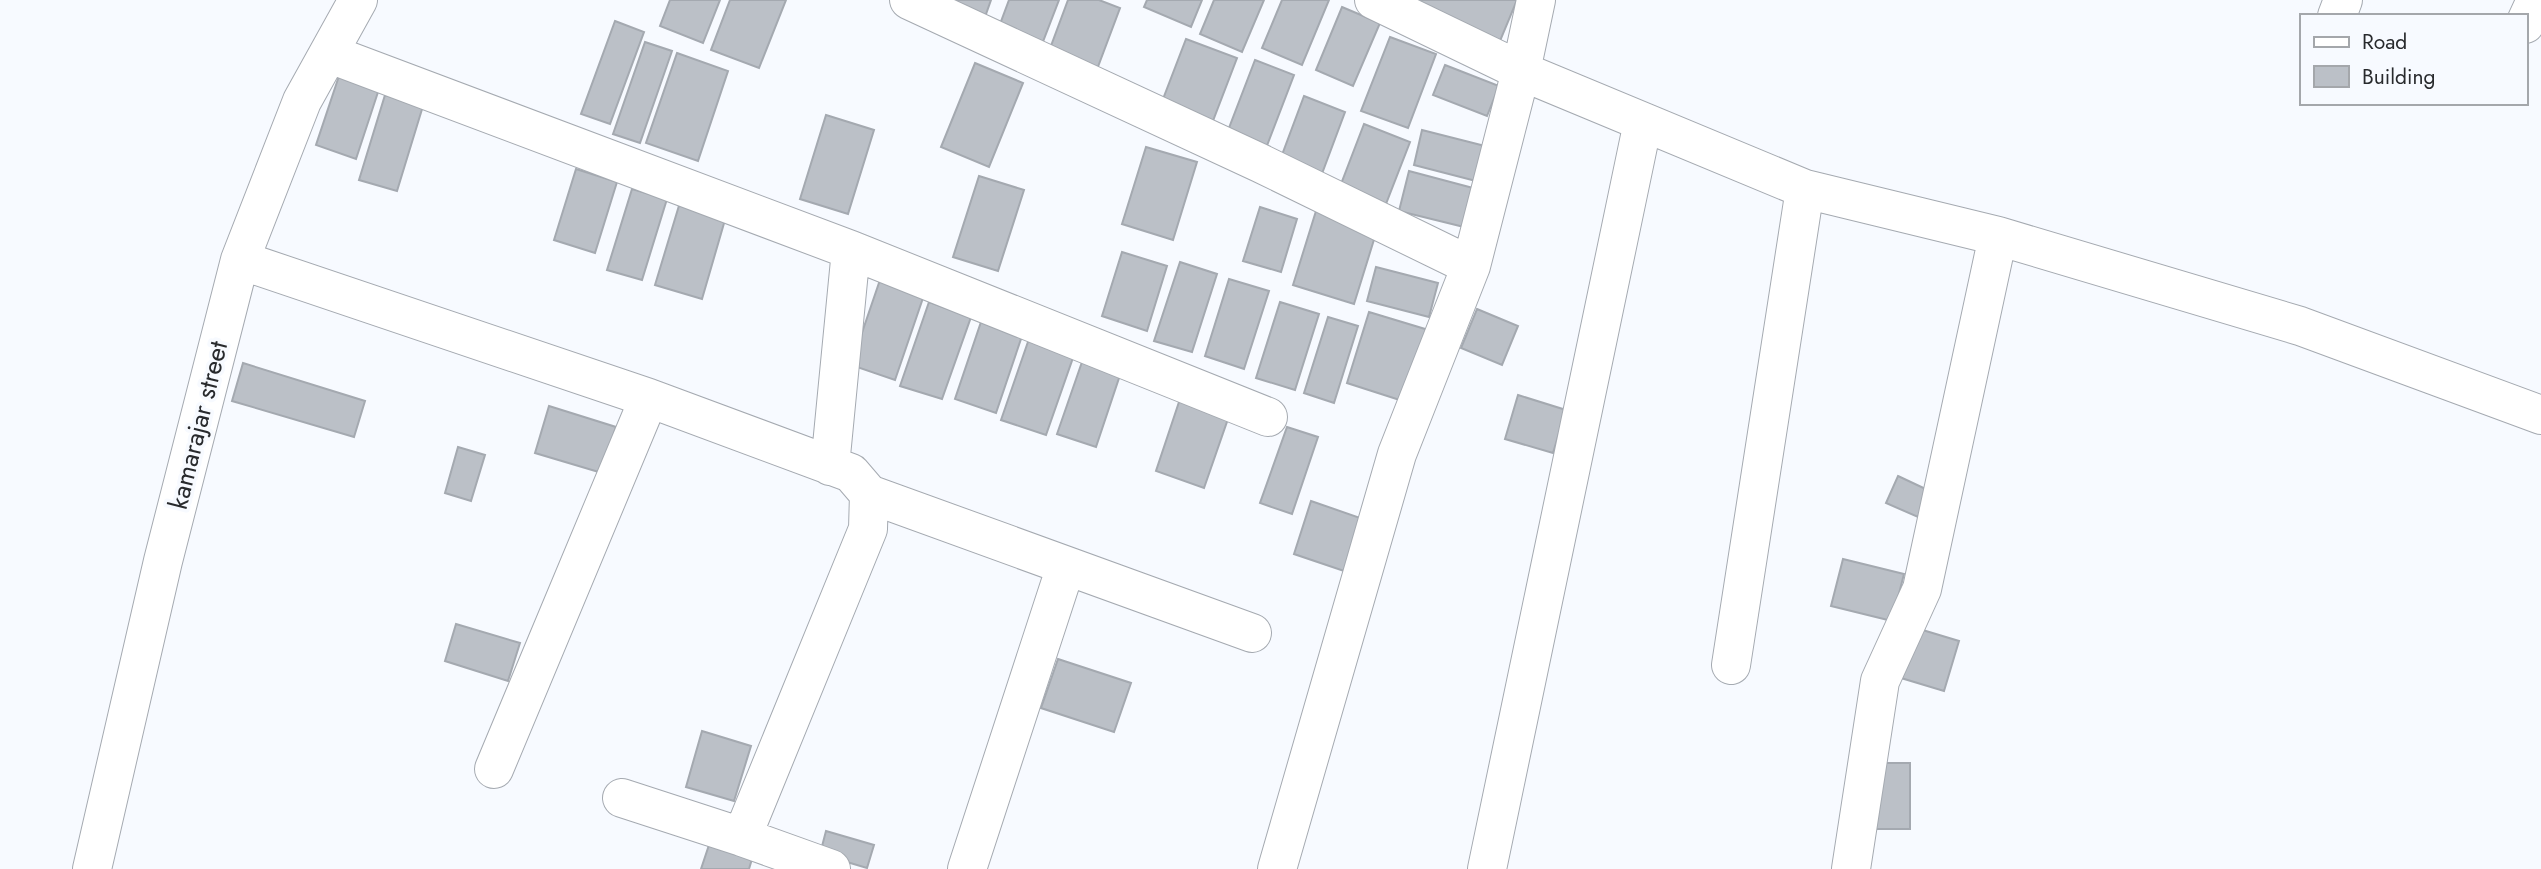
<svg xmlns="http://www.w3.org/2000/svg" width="2541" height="869" font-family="Jost,sans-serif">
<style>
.building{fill:#bbc0c7;stroke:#a4a9b0;stroke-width:2}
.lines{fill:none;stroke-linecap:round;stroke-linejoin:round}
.minor-casing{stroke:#a5aab1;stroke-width:40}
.minor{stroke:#fff;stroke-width:38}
.labels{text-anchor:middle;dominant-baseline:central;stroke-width:7;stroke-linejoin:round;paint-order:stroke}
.street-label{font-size:26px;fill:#282a2d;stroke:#f7faff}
</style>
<rect width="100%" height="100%" fill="#f7faff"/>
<!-- building -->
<path class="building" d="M 670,0 L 720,0 L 703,43 L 660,26 Z
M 730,0 L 786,0 L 759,68 L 711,50 Z
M 939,0 L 991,0 L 985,17 Z
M 1009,0 L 1059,0 L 1039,52 L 996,35 Z
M 1068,0 L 1099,0 L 1120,8 L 1096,72 L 1048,54 Z
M 1147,0 L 1202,0 L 1191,27 L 1144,7 Z
M 1214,0 L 1264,0 L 1242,52 L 1200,34 Z
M 1282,0 L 1329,0 L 1302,65 L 1262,48 Z
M 1414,0 L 1517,0 L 1500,41 Z
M 1342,7 L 1380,23 L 1353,86 L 1316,70 Z
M 615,21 L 644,32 L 610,124 L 581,114 Z
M 1390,37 L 1436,54 L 1408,128 L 1361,111 Z
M 1186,39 L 1237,58 L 1211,126 L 1160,107 Z
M 645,42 L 672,51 L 640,143 L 613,134 Z
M 677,53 L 728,71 L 698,161 L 646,143 Z
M 1255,60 L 1294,75 L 1263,156 L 1224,141 Z
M 975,63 L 1023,83 L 989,167 L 941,147 Z
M 1445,65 L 1499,86 L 1487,116 L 1433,95 Z
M 340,73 L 380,86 L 356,159 L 316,145 Z
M 385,95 L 423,106 L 397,191 L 359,180 Z
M 1304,96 L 1345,112 L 1320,179 L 1279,163 Z
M 826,115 L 874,130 L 848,214 L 800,199 Z
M 1364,124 L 1410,142 L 1384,209 L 1338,192 Z
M 1422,130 L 1485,146 L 1476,181 L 1414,165 Z
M 1146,147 L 1197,162 L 1173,240 L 1122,224 Z
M 576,169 L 617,182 L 595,253 L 554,240 Z
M 1409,171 L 1473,188 L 1464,227 L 1399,211 Z
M 979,176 L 1024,190 L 998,271 L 953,257 Z
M 632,189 L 667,199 L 642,280 L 607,270 Z
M 681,199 L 727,213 L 702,299 L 655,285 Z
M 1260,207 L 1297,219 L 1281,272 L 1243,261 Z
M 1316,211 L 1377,230 L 1354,304 L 1293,285 Z
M 1122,252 L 1167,266 L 1147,331 L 1102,316 Z
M 1180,262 L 1217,274 L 1192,352 L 1154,341 Z
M 1376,267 L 1438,283 L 1429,317 L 1367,301 Z
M 881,277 L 925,292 L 895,380 L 851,365 Z
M 1229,279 L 1269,291 L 1244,369 L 1205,356 Z
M 929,302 L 971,317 L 942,399 L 900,386 Z
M 1280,302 L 1319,314 L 1295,390 L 1256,378 Z
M 1477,309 L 1518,326 L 1502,365 L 1461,348 Z
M 1369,312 L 1435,332 L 1412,404 L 1347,383 Z
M 983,316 L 1024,330 L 996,413 L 955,399 Z
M 1328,317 L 1358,326 L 1334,403 L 1304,393 Z
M 1030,336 L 1075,352 L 1046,435 L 1001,420 Z
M 1082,362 L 1120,375 L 1096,447 L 1057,434 Z
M 243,363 L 365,401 L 354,437 L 232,401 Z
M 1518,395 L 1566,410 L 1553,453 L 1505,439 Z
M 1181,396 L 1230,413 L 1204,488 L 1156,471 Z
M 549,406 L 616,427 L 602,473 L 535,453 Z
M 1287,427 L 1318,437 L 1292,514 L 1260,503 Z
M 458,447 L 485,455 L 471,501 L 445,493 Z
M 1898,476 L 1930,491 L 1918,517 L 1886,503 Z
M 1311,501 L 1366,520 L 1347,572 L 1294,554 Z
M 1843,559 L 1904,574 L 1892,621 L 1831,606 Z
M 456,624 L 520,643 L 508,681 L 445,661 Z
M 1916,628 L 1959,641 L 1944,691 L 1901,678 Z
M 1058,659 L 1131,683 L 1114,732 L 1041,708 Z
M 702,731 L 751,746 L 734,801 L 686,787 Z
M 1873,763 L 1910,763 L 1910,829 L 1873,829 Z
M 826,831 L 874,845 L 867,868 L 820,854 Z
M 709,845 L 752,859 L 749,869 L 701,869 Z"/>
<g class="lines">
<!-- minor casing -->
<g class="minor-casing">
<path id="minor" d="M 909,0 L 1260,163 L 1471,266 L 1521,71 L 1374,0
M 1536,0 L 1521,71 L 1805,189 L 1998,236 L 2300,326 L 2541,415
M 2337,16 L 2343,0
M 2525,24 L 2536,0
M 330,54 L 851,250 L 1268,417
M 240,260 L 649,398 L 851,473 L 869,494 L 868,529 L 742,837 L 831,869
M 830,466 L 851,250
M 869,494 L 1252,633
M 1731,665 L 1805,189
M 494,769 L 649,398
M 622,798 L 742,837
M 92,869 L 163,561 L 240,260 L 302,101 L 358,0
M 967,869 L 1066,566
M 1277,869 L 1397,454 L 1471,266
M 1487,869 L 1643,122
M 1851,869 L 1880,681 L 1922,589 L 1998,236"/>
</g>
<!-- minor -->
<use href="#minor" class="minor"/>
</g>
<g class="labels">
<!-- street labels -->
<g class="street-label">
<text transform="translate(198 425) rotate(-76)">kamarajar street</text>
</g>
</g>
<!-- legend -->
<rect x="2300" y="14" width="228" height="91" fill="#f7faff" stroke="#a4a7ab" stroke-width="2"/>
<rect x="2314" y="37" width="35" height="10" fill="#ffffff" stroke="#a4a7ab" stroke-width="2"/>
<text x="2362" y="49" font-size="21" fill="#282a2d">Road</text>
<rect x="2314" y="66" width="35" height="21" fill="#bbc0c7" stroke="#a4a7ab" stroke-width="2"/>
<text x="2362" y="84" font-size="21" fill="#282a2d">Building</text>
</svg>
